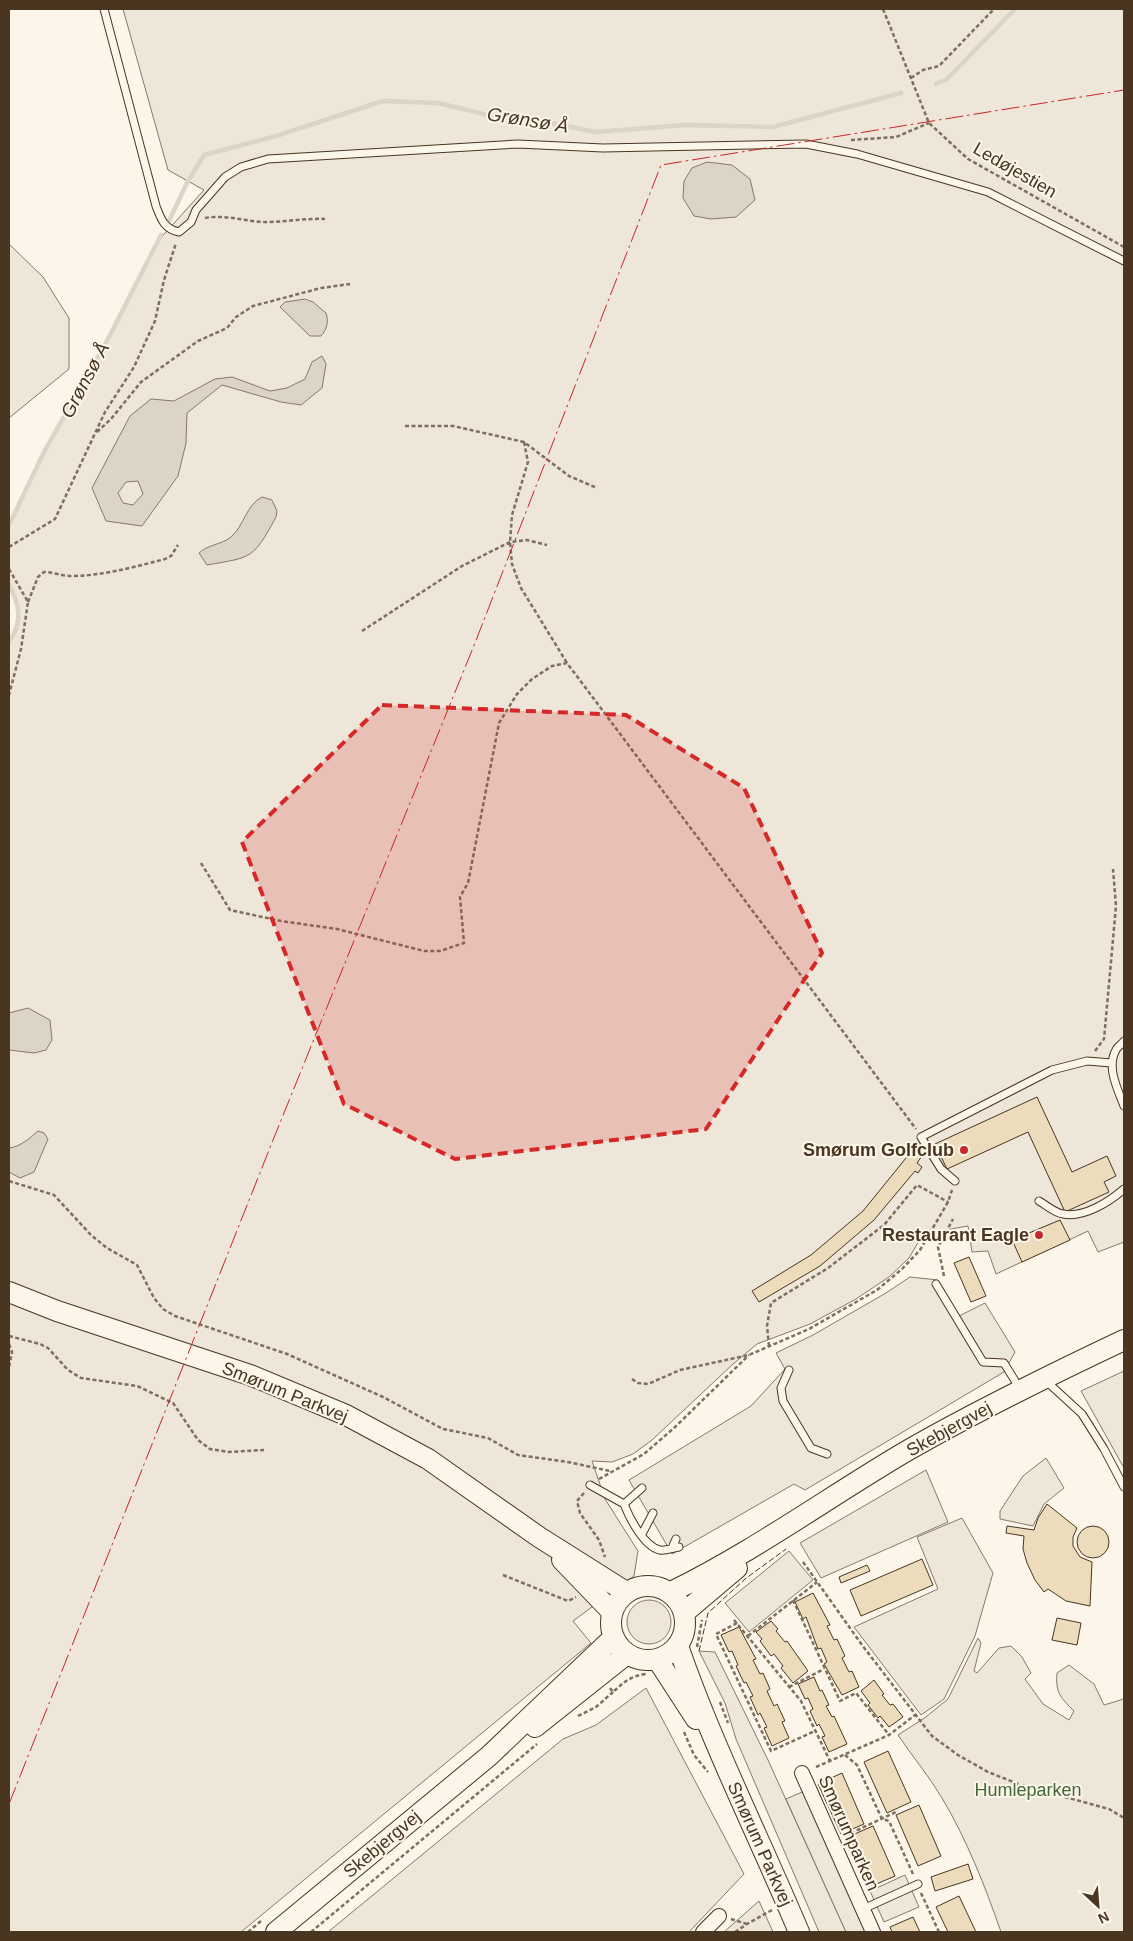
<svg xmlns="http://www.w3.org/2000/svg" width="1133" height="1941" font-family="Arial,sans-serif">
<style>
.green{fill:#ede6d9;stroke:#887966}
.parking{fill:#ede7d9;stroke:#887966}
.water{fill:#dcd4c6;stroke:#887966;fill-rule:evenodd}
.lines{fill:none;stroke-linecap:round;stroke-linejoin:round}
.stream{stroke:#dcd4c6;stroke-width:4.5}
.building{fill:#ecdcbc;stroke:#4a3520}
.lane-casing{stroke:#4a3520;stroke-width:9}
.street-casing{stroke:#4a3520;stroke-width:16}
.secondary-casing{stroke:#4a3520;stroke-width:22}
.path{stroke:#7f6f5c;stroke-width:2.5;stroke-dasharray:4 2.5;stroke-linecap:butt}
.lane{stroke:#fbf6e9;stroke-width:7}
.street{stroke:#fbf6e9;stroke-width:14}
.secondary{stroke:#fbf6e9;stroke-width:20}
.fence{stroke:#4a3520;stroke-width:1;stroke-dasharray:6 2.5;stroke-linecap:butt}
.power{stroke:#c62828;stroke-width:1;stroke-dasharray:18 4 2.5 4;stroke-linecap:butt}
.marked{fill:#d62828;fill-opacity:0.2;stroke:#d62828;stroke-width:4;stroke-dasharray:10 6;stroke-linejoin:round}
.poi-dot{fill:#c62828;stroke:#fbf6e9;stroke-width:2}
.labels{text-anchor:middle;dominant-baseline:central;stroke-width:4;stroke-linejoin:round;paint-order:stroke}
.street-label{font-size:18px;fill:#4a3520;stroke:#fbf6e9}
.poi-label{font-size:18px;font-weight:bold;fill:#4a3520;stroke:#fbf6e9;text-anchor:end}
.park-label{font-size:18px;fill:#436837;stroke:#fbf6e9}
.water-label{font-size:19px;font-style:italic;fill:#4a3520;stroke:#fbf6e9}
</style>
<rect width="100%" height="100%" fill="#fbf6e9"/>
<!-- green -->
<path class="green" d="M 123,9 L 1124,9 L 1124,1242 L 1098,1252 L 1088,1231 L 996,1274 L 988,1251 L 972,1252 L 968,1226 L 923,1234 L 909,1258 L 889,1277 L 856,1299 L 810,1324 L 757,1344 L 732,1365 L 652,1440 L 633,1454 L 612,1462 L 592,1461 L 605,1499 L 638,1551 L 634,1576 L 573,1621 L 591,1643 L 241,1932 L 9,1932 L 9,642 L 15,633 L 19,617 L 17,600 L 9,585 L 9,525 L 45,450 L 108,339 L 156,243 L 204,190 L 168,170 Z
M 9,244 L 43,277 L 69,318 L 69,369 L 9,418 Z
M 1124,1371 L 1124,1468 L 1081,1391 Z
M 962,1518 L 993,1573 L 975,1636 L 944,1699 L 921,1715 L 854,1627 L 938,1589 L 917,1537 Z
M627 1622a22 22 0 1 1 44 0a22 22 0 1 1-44 0Z
M 978,1638 L 981,1643 L 974,1671 L 977,1673 L 999,1648 L 1011,1646 L 1022,1657 L 1031,1673 L 1025,1679 L 1043,1704 L 1069,1720 L 1074,1711 C 1061,1698 1055,1693 1057,1673 L 1069,1665 L 1094,1684 L 1104,1705 L 1124,1699 L 1124,1932 L 1001,1932 C 985,1886 967,1840 942,1798 C 929,1776 912,1756 898,1735 L 926,1717 L 948,1699 Z
M 699,1651 L 715,1652 L 768,1760 L 846,1932 L 819,1932 L 736,1739 L 725,1703 Z
M 646,1688 L 744,1874 L 689,1932 L 328,1932 L 563,1739 L 596,1725 Z
M 759,1901 L 773,1932 L 724,1932 Z"/>
<!-- parking -->
<path class="parking" d="M 910,1277 L 938,1280 L 959,1316 L 985,1303 L 1015,1352 L 1004,1372 L 805,1490 L 794,1484 L 672,1554 L 629,1480 L 751,1406 L 785,1369 L 776,1353 L 813,1335 L 886,1293 Z
M 1046,1458 L 1064,1488 L 1044,1504 L 1033,1526 L 1000,1519 L 1000,1511 L 1023,1476 Z
M 926,1470 L 948,1522 L 821,1578 L 800,1543 Z
M 789,1551 L 813,1580 L 749,1632 L 725,1603 Z
M 809,1789 L 873,1932 L 846,1932 L 786,1799 Z
M 905,1875 L 919,1907 L 884,1922 L 870,1891 Z"/>
<!-- water -->
<path class="water" d="M 707,162 L 732,165 L 750,179 L 755,200 L 736,217 L 711,219 L 694,216 L 683,198 L 684,181 L 692,168 Z
M 305,299 L 313,302 L 326,313 C 329,322 327,329 321,336 L 310,336 L 280,307 L 285,302 Z
M 322,356 L 326,364 L 322,388 L 301,405 L 281,402 L 222,385 L 187,413 L 186,443 L 178,476 L 142,526 L 106,521 L 92,488 L 130,416 L 151,399 L 174,401 L 215,379 L 232,377 L 270,391 L 287,388 L 305,379 L 312,362 ZM 138,481 L 143,494 L 133,505 L 123,503 L 118,493 L 126,482 Z
M 262,497 L 272,500 L 277,511 L 276,517 C 253,559 253,557 207,565 L 199,553 C 209,544 221,545 231,537 C 244,526 246,505 262,497 Z
M 28,1008 L 50,1020 L 52,1040 L 46,1050 L 34,1053 L 9,1050 L 9,1013 Z
M 38,1131 L 44,1133 L 48,1139 L 34,1172 L 20,1178 L 9,1172 L 9,1148 C 20,1147 30,1138 38,1131 Z"/>
<g class="lines">
<!-- stream -->
<path class="stream" d="M 936,84 L 947,79 L 1015,9
M 169,221 L 187,183 L 204,155 L 273,137 L 383,101 L 438,103 L 525,124 L 551,123 L 596,132 L 685,125 L 773,127 L 901,93
M 9,525 L 45,450 L 108,339 L 161,235
M 9,585 C 20,606 23,621 9,642"/>
</g>
<!-- building -->
<path class="building" d="M 1037,1097 L 1072,1172 L 1107,1156 L 1116,1176 L 1104,1182 L 1109,1192 L 1065,1212 L 1028,1132 L 947,1169 L 935,1144 Z
M 919,1142 L 927,1149 L 917,1163 L 922,1167 L 918,1173 L 915,1171 L 874,1220 L 820,1266 L 759,1302 L 752,1291 L 811,1255 L 863,1211 Z
M 1060,1220 L 1070,1240 L 1022,1262 L 1013,1242 L 1029,1234 L 1029,1233 Z
M 969,1257 L 986,1296 L 971,1302 L 954,1263 Z
M 1047,1504 L 1077,1528 L 1073,1537 L 1073,1546 L 1080,1557 L 1092,1562 L 1090,1606 L 1066,1601 L 1048,1589 L 1044,1592 L 1035,1580 L 1027,1563 L 1023,1549 L 1024,1536 L 1006,1533 L 1007,1526 L 1034,1530 L 1038,1518 Z
M1077 1542a16 16 0 1 1 32 0a16 16 0 1 1-32 0Z
M 922,1559 L 933,1585 L 861,1616 L 850,1590 Z
M 867,1565 L 870,1571 L 841,1583 L 839,1577 Z
M 813,1593 L 830,1625 L 827,1626 L 834,1640 L 837,1639 L 845,1656 L 842,1658 L 849,1672 L 852,1671 L 859,1687 L 842,1695 L 824,1664 L 827,1662 L 821,1648 L 818,1649 L 806,1617 L 803,1619 L 795,1602 Z
M 1057,1618 L 1081,1623 L 1077,1645 L 1052,1640 Z
M 771,1621 L 778,1629 L 776,1631 L 785,1642 L 787,1641 L 808,1671 L 793,1683 L 781,1668 L 783,1666 L 774,1654 L 771,1656 L 760,1641 L 762,1639 L 756,1632 Z
M 739,1627 L 756,1659 L 753,1660 L 760,1674 L 763,1673 L 770,1689 L 767,1691 L 774,1706 L 777,1704 L 785,1721 L 782,1722 L 789,1738 L 772,1746 L 764,1728 L 767,1727 L 760,1713 L 758,1715 L 750,1697 L 753,1696 L 746,1682 L 744,1683 L 736,1666 L 738,1665 L 732,1651 L 729,1652 L 721,1635 Z
M 814,1677 L 820,1691 L 822,1690 L 829,1705 L 826,1706 L 832,1717 L 834,1716 L 847,1744 L 829,1752 L 822,1737 L 825,1736 L 819,1724 L 817,1726 L 810,1711 L 813,1709 L 808,1698 L 805,1699 L 798,1684 Z
M 874,1680 L 884,1694 L 882,1695 L 890,1705 L 893,1704 L 903,1717 L 889,1727 L 880,1716 L 878,1718 L 868,1705 L 870,1703 L 861,1691 Z
M 888,1751 L 911,1802 L 887,1813 L 864,1762 Z
M 842,1773 L 864,1824 L 841,1834 L 818,1784 Z
M 919,1805 L 941,1856 L 918,1866 L 896,1815 Z
M 873,1826 L 895,1876 L 872,1886 L 850,1836 Z
M 968,1864 L 973,1879 L 935,1891 L 931,1877 Z
M 959,1896 L 976,1932 L 948,1932 L 936,1907 Z
M 913,1917 L 920,1932 L 892,1932 L 890,1927 Z"/>
<g class="lines">
<!-- lane casing -->
<g class="lane-casing">
<path id="lane" d="M 104,9 L 156,206 C 161,219 164,229 179,232 L 191,222 L 196,210 L 225,177 L 241,167 L 268,159 L 518,144 L 603,148 L 806,144 L 857,154 L 988,192 L 1124,261
M 1124,1041 C 1122,1044 1117,1047 1116,1050 C 1106,1067 1118,1090 1124,1106
M 955,1181 L 941,1169 L 921,1137 L 1052,1070 L 1087,1061 L 1112,1063
M 1039,1201 C 1046,1205 1055,1213 1063,1214 C 1084,1218 1109,1202 1124,1189
M 936,1284 L 983,1362 L 1004,1363 L 1020,1389
M 789,1370 L 781,1388 L 783,1401 L 811,1448 L 827,1454
M 1045,1380 L 1082,1414 L 1104,1449 L 1124,1487
M 590,1485 L 624,1504 C 629,1517 644,1547 660,1550 C 665,1551 673,1548 679,1547
M 624,1504 L 642,1488
M 642,1534 L 653,1513
M 672,1548 L 676,1539
M 863,1909 L 918,1884"/>
</g>
<!-- street casing -->
<g class="street-casing">
<path id="street" d="M 802,1773 L 873,1932
M 703,1932 L 719,1916"/>
</g>
<!-- secondary casing -->
<g class="secondary-casing">
<path id="secondary" d="M 9,1292 L 57,1311 L 250,1375 L 346,1415 L 428,1459 L 539,1537 L 626,1592
M 562,1560 L 612,1612
M611 1623a37 37 0 1 1 74 0a37 37 0 1 1-74 0Z
M 671,1592 C 753,1552 827,1498 905,1452 C 976,1411 1050,1375 1124,1340
M 685,1612 L 737,1568
M 678,1646 C 712,1744 759,1837 799,1932
M 657,1659 L 696,1719
M 535,1727 L 627,1654
M 276,1932 L 489,1756 L 614,1637"/>
</g>
<!-- path -->
<path class="path" d="M 883,9 L 929,123 L 968,159 L 1124,247
M 911,78 L 923,70 L 939,66 L 994,9
M 851,140 L 896,137 L 929,123
M 205,218 C 226,214 246,222 267,222 C 286,222 305,218 325,219
M 405,426 L 453,426 L 524,442 L 569,476 L 597,488
M 97,432 L 111,419 L 141,382 L 198,341 L 227,328 L 236,317 L 253,306 L 321,288 L 350,284
M 524,442 L 528,462 L 512,515 L 510,542 L 512,564 L 521,588 L 567,663
M 9,547 L 55,519 L 105,412 L 134,367 L 155,321 L 164,280 L 176,243
M 9,569 L 28,602 L 21,649 L 9,695
M 28,602 L 38,577 L 44,572 C 53,572 62,576 71,576 C 102,576 134,567 165,559 L 171,556 L 178,545
M 362,631 L 462,566 L 510,542 L 527,540 L 547,545
M 201,863 L 230,910 L 281,921 L 337,929 L 424,951 L 440,951 L 464,943 L 460,897 L 468,883 L 499,723 L 517,694 L 532,679 L 552,666 L 567,663 L 916,1129
M 1095,1051 L 1104,1039 L 1116,906 L 1113,869
M 9,1181 L 54,1195 L 91,1235 L 107,1248 L 137,1265 L 154,1298 L 163,1309 L 175,1316 L 287,1354 L 383,1397 L 443,1429 L 488,1438 L 518,1455 L 568,1462 L 610,1471
M 944,1276 L 938,1247 L 953,1219
M 9,1336 L 40,1344 L 48,1348 L 68,1370 L 81,1378 L 137,1386 L 173,1403 L 198,1440 L 210,1449 L 229,1452 L 264,1450
M 9,1344 L 12,1352 L 9,1367
M 769,1346 L 767,1326 L 771,1303 L 828,1268 L 884,1225 L 917,1185 L 948,1202
M 632,1379 L 638,1383 L 648,1384 L 680,1370 L 749,1355 L 809,1329 L 877,1290 L 902,1269 L 920,1250 L 948,1202 L 952,1190
M 599,1479 L 644,1454 L 674,1428 L 749,1355
M 584,1493 L 577,1501 L 580,1513 L 599,1540 L 605,1557
M 803,1562 L 862,1645 L 932,1736 L 958,1755 L 988,1772 L 1021,1785 L 1109,1809 L 1124,1818
M 503,1575 L 568,1601 L 576,1597
M 793,1600 L 840,1701 L 856,1693 L 889,1735
M 734,1620 L 801,1701 L 830,1761
M 737,1623 L 716,1634 L 771,1751 L 815,1731
M 748,1636 L 817,1582
M 697,1647 L 702,1620
M 789,1687 L 824,1669
M 610,1688 L 613,1692 C 624,1682 632,1675 647,1674
M 720,1702 L 728,1723
M 578,1716 L 596,1707 L 613,1692
M 684,1732 L 694,1755 L 708,1772
M 845,1755 L 857,1765 L 882,1819 L 889,1821 L 913,1874
M 816,1767 L 889,1735 L 915,1715
M 845,1836 L 898,1811
M 921,1893 L 939,1932
M 731,1919 L 747,1924
M 248,1932 L 261,1921
M 311,1932 L 537,1744
M 735,1932 L 747,1924 L 772,1910"/>
<!-- lane -->
<use href="#lane" class="lane"/>
<!-- street -->
<use href="#street" class="street"/>
<!-- secondary -->
<use href="#secondary" class="secondary"/>
<!-- fence -->
<path class="fence" d="M 699,1651 L 708,1613 L 745,1579 L 786,1549"/>
<!-- power -->
<path class="power" d="M 9,1804 L 273,1140 L 475,643 L 661,165 L 1124,90"/>
</g>
<!-- marked area -->
<path class="marked" d="M 382,705 L 626,715 L 744,788 L 822,953 L 706,1129 L 455,1159 L 344,1104 L 242,842 Z"/>
<!-- markers -->
<g class="poi-dot">
<circle cx="964" cy="1150" r="5"/>
<circle cx="1039" cy="1235" r="5"/>
</g>
<g class="labels">
<!-- street labels -->
<g class="street-label">
<text transform="translate(1015 170) rotate(30)">Ledøjestien</text>
<text transform="translate(285 1392) rotate(22)">Smørum Parkvej</text>
<text transform="translate(949 1429) rotate(-29)">Skebjergvej</text>
<text transform="translate(849 1833) rotate(66)">Smørumparken</text>
<text transform="translate(382 1844) rotate(-40)">Skebjergvej</text>
<text transform="translate(760 1844) rotate(66)">Smørum Parkvej</text>
</g>
<!-- poi labels -->
<g class="poi-label">
<text x="954" y="1150">Smørum Golfclub</text>
<text x="1029" y="1235">Restaurant Eagle</text>
</g>
<!-- park labels -->
<g class="park-label">
<text x="1028" y="1790">Humleparken</text>
</g>
<!-- water labels -->
<g class="water-label">
<text transform="translate(528 120) rotate(9)">Grønsø Å</text>
<text transform="translate(85 380) rotate(-62)">Grønsø Å</text>
</g>
</g>
<!-- border -->
<rect width="1133" height="1941" fill="none" stroke="#4a3520" stroke-width="20"/>
<!-- north arrow -->
<g transform="translate(1098 1906) rotate(154)" stroke="#fbf6e9" stroke-width="4" paint-order="stroke">
<path d="M0-4L9 19L0 12L-9 19Z" fill="#4a3520"/>
<text y="-8" font-size="14" font-weight="bold" text-anchor="middle" fill="#4a3520">N</text>
</g>
</svg>
